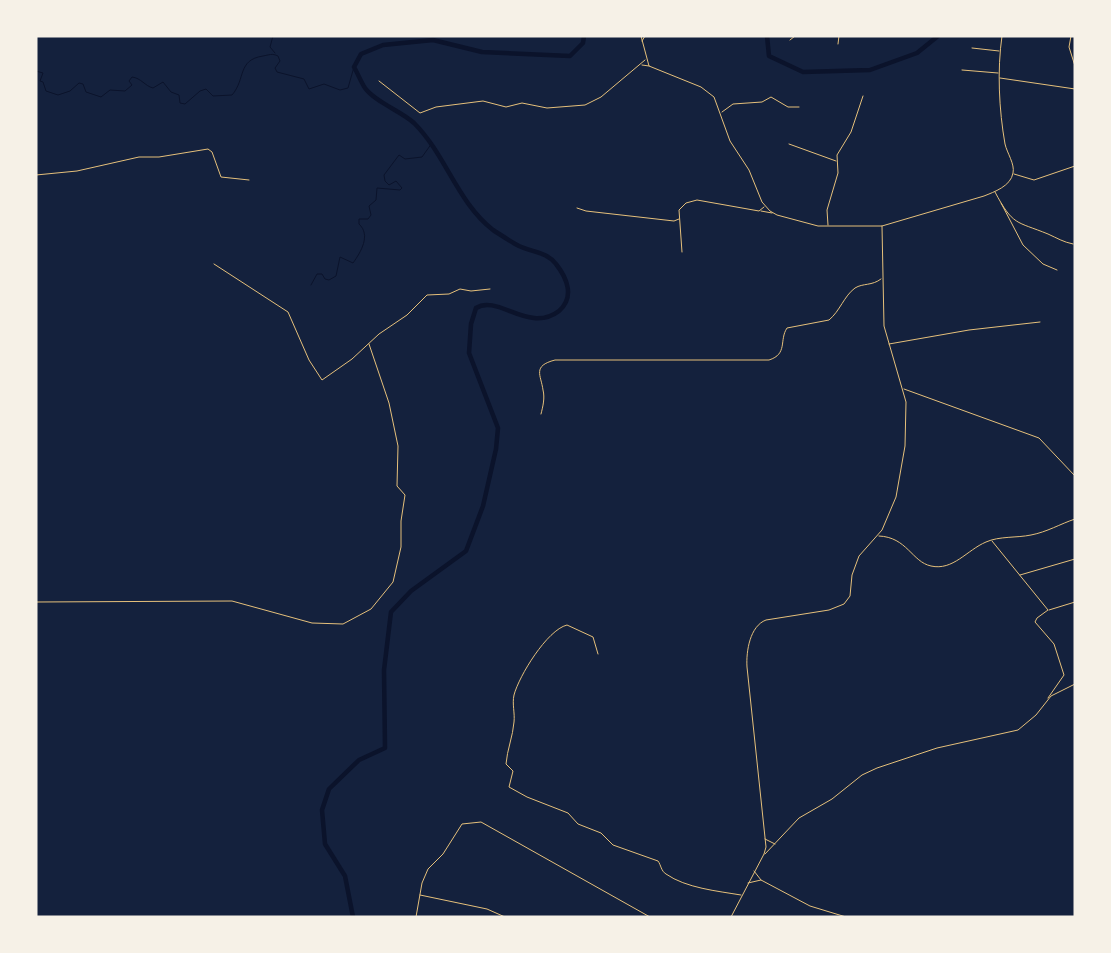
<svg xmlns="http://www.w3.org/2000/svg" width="1111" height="953" font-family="Arial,sans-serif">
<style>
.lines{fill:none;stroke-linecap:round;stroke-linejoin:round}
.stream{stroke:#0b132b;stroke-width:1}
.river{stroke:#0b132b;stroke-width:4.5}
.minor{stroke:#e5c07b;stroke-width:1}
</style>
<rect width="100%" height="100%" fill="#14213d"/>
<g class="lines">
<!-- stream -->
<path class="stream" d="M 273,36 L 270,47 L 275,53
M 36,71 L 43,73 L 40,81 L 43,82 L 46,91 L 58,95 L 70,91 L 79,83 L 83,84 L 86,92 L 101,97 L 110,90 L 125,91 L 132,85 L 129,81 L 132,77 C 141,78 145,86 153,88 L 163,82 L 171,92 L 179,95 L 180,103 L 185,104 L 200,91 L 206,89 L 213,96 L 232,95 C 246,79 237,60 263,56 C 269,55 272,53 278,56 L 280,61 L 275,68 L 277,72 L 304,79 L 309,89 L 324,84 L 340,90 L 348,88 L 354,67
M 311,285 L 317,274 L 322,274 L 325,279 L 329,280 L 336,276 L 340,257 L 353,263 C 361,252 371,235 359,224 L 359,219 L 368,219 L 371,215 L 369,206 L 376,200 L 377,188 L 400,190 L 402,188 L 396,181 L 389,185 L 385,181 L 384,175 L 399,155 L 405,159 L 422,157 L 432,143"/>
<!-- river -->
<path class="river" d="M 767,36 L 769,56 L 803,72 L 870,70 L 917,53 L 938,36
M 353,917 L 345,876 L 325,844 L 322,810 L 329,789 L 359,760 L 385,748 L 384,670 L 391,612 L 411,591 L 466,551 L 483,506 L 496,449 L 498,428 L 469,353 L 471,324 L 476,308 C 498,294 529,334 559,311 C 575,297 567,278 556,264 C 547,252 532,252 519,246 C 511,242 501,235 493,230 C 457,202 446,155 414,123 C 401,111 375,102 365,88 C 361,82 358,74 354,67 L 361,54 L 383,45 L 433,40 L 482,52 L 570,56 L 583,43 L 584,36"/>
<!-- minor -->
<path class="minor" d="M 641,36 L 649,66 L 701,87 L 714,97 L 730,141 L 749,170 L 762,202 L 770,211 L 777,215 L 818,226 L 882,226 L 984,196 C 994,192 1011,186 1013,173 C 1015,164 1007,153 1005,144 C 999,110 997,70 1002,36
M 1071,36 L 1069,47 L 1075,66
M 790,40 L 795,36
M 642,41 L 645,36
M 838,44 L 839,36
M 972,48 L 999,51
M 642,65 L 649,66
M 962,70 L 998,73
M 1000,78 L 1075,89
M 379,81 L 420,113 L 436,107 L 483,101 L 506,107 L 522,103 L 547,108 L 585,105 L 601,97 L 645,60
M 722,112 L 733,104 L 762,102 L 771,97 L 788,107 L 799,107
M 789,144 L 836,161
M 1014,174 L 1034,180 L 1075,166
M 36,175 L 77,171 L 139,157 L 159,157 L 208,149 L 212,152 L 221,177 L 249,180
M 995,192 C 1013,226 1016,221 1048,234 C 1057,238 1063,242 1073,244
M 1001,203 L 1023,245 L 1043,264 L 1057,270
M 577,208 L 586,211 L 674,221 L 679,219
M 761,211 L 772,213
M 828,225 L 827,210 L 838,173 L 837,155 L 851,132 L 863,96
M 682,252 L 679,210 L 686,203 L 697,200 L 759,211 L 764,207
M 214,264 L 288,312 L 309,360 L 322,380 L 352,359 L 379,334 L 407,315 L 427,295 L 449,294 L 460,289 L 471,291 L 490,289
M 889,344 L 969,330 L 1040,322
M 904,389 L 1039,438 L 1075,476
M 541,414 C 543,406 545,398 543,390 C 541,375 532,366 555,360 L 769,360 C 788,354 779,340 787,328 L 829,320 C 840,311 844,296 855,288 C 863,283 872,286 881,279
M 879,536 C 907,537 912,562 931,566 C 953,571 967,550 986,542 C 999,536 1017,538 1031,535 C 1047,532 1060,524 1075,519
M 992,541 L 1048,610 L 1037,618 L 1035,622 L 1054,644 L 1064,675 L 1048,698
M 1020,575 L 1075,559
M 36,602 L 232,601 L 312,623 L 343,624 L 371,609 L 393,582 L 401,547 L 401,521 L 405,495 L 397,486 L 398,446 L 389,403 L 369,344
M 1049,610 L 1075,602
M 598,654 L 593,637 L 567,625 C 547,630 519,676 514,695 C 512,704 515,713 514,722 C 513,736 507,750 506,764 L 513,771 L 509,787 L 527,797 L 568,813 L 578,824 L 601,833 L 613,845 L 658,861 C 661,865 661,871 666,874 C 686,888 717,891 741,895
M 765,839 L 775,844
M 765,854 L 799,818 L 832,799 L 862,775 L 877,768 L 937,748 L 1018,730 L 1036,715 L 1051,696 L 1075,684
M 754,871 L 761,880
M 748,883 L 761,880 L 810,906 L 846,917
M 420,895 L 487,909 L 505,917
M 416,917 L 422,883 L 428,869 L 443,854 L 462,824 L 481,822 L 650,917
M 731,917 L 764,854 L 766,847 L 747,667 C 746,651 750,626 766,620 L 829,610 L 844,604 L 850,596 L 852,575 L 859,556 L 882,530 L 896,497 L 905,446 L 906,402 L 884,326 L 882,226"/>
</g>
<!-- border -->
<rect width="1111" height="953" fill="none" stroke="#f6f1e7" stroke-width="75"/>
</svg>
